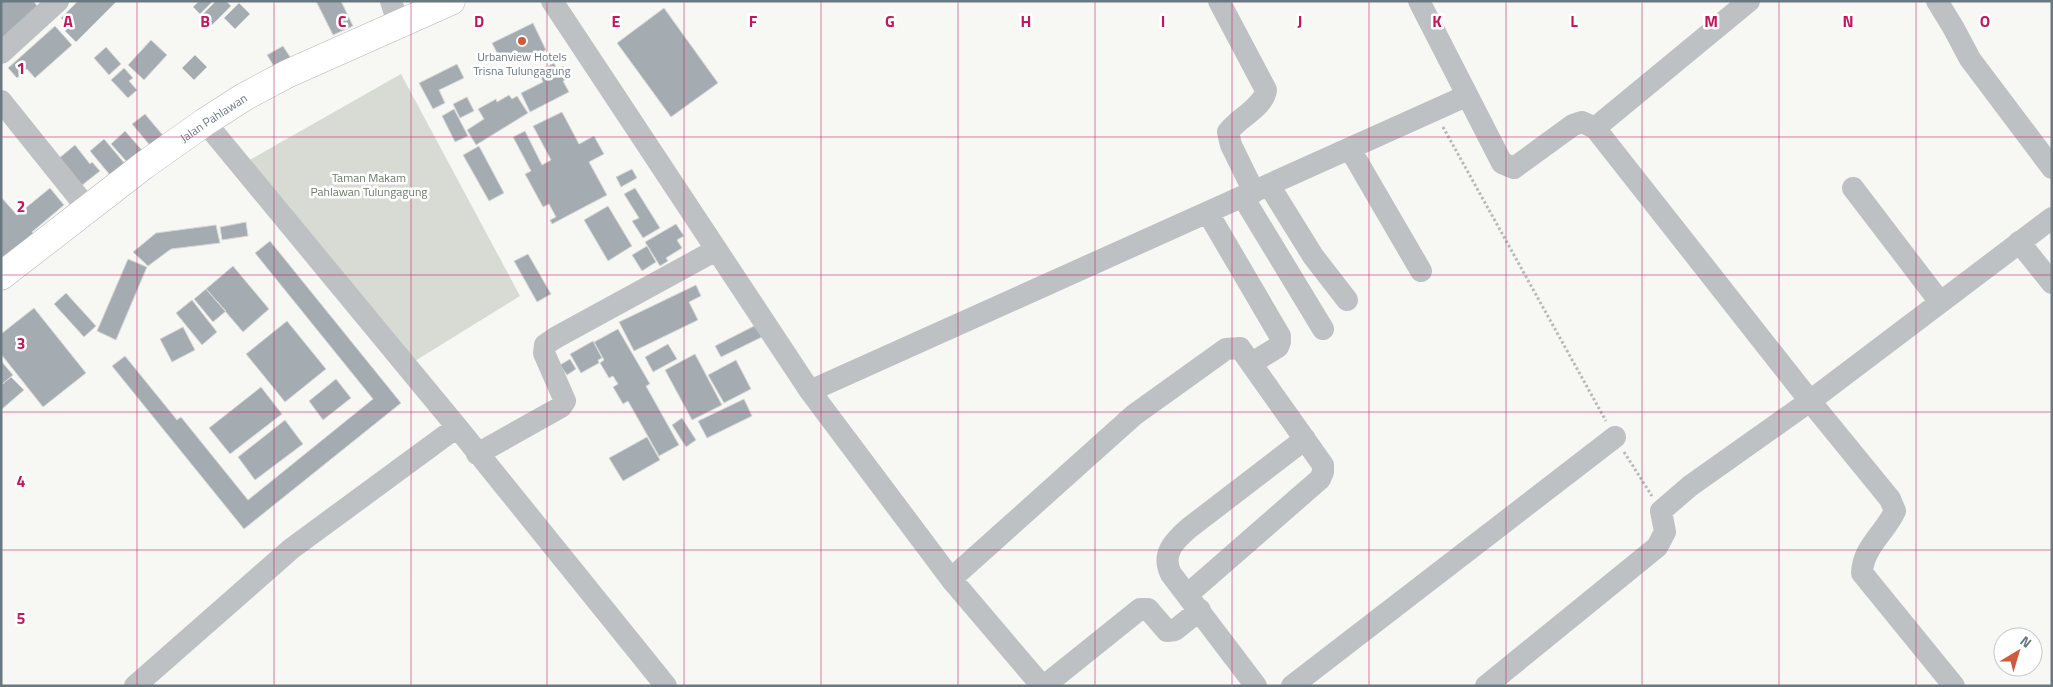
<svg xmlns="http://www.w3.org/2000/svg" width="2053" height="687" font-family="'Titillium Web',sans-serif">
<style>
.green{fill:#d7dbd4}
.building{fill:#a5acb1;stroke:#d8d8d7}
.lines{fill:none;stroke-linecap:round;stroke-linejoin:round}
.highway-casing{stroke:#b3b6b9;stroke-width:29}
.path{stroke:#b7babc;stroke-width:3;stroke-dasharray:2.5 2.5;stroke-linecap:butt}
.minor{stroke:#bdc1c4;stroke-width:22}
.highway{stroke:#fff;stroke-width:28}
.grid{fill:none;stroke:#c2185b;stroke-width:1;stroke-opacity:0.55}
.poi-dot{fill:#ce5b3e;stroke:#fff;stroke-width:2}
.labels{text-anchor:middle;dominant-baseline:central;stroke-width:5;stroke-linejoin:round;paint-order:stroke}
.poi-label{font-size:12px;fill:#6a7882;stroke:#fff}
.street-label{font-size:12px;fill:#6a7882;stroke:#fff}
.park-label{font-size:12px;fill:#6c7a68;stroke:#fff}
.grid-label{font-size:16px;text-anchor:middle;font-weight:bold;fill:#c2185b;stroke:#fff;stroke-width:5;stroke-linejoin:round;paint-order:stroke}
</style>
<rect width="100%" height="100%" fill="#f7f7f4"/>
<!-- green -->
<path class="green" d="M 401,74 L 520,296 L 410,364 L 248,161 Z"/>
<!-- building -->
<path class="building" d="M 1,1 L 33,1 L 40,9 L 1,43 Z
M 78,1 L 117,1 L 76,42 L 65,31 L 69,27 L 61,18 Z
M 199,1 L 213,1 L 200,14 L 193,7 Z
M 216,1 L 226,1 L 231,6 L 209,28 L 199,18 Z
M 316,1 L 341,1 L 353,26 L 333,35 Z
M 239,3 L 250,14 L 235,29 L 224,18 Z
M 664,8 L 718,83 L 671,117 L 617,43 Z
M 533,23 L 546,50 L 522,62 L 516,51 L 500,59 L 492,43 Z
M 55,26 L 72,45 L 35,78 L 27,69 L 17,78 L 8,68 Z
M 151,40 L 167,55 L 144,80 L 128,65 Z
M 283,46 L 294,63 L 278,73 L 267,55 Z
M 106,47 L 121,64 L 109,75 L 94,58 Z
M 195,55 L 207,67 L 194,80 L 182,68 Z
M 554,63 L 557,69 L 563,66 L 569,78 L 563,81 L 569,92 L 530,112 L 521,93 L 543,82 L 538,71 Z
M 457,64 L 464,78 L 439,90 L 445,103 L 433,109 L 419,83 Z
M 124,68 L 133,78 L 129,81 L 137,90 L 128,98 L 111,80 Z
M 509,95 L 512,99 L 517,96 L 528,113 L 476,145 L 467,130 L 484,119 L 478,109 L 496,99 L 497,102 Z
M 467,97 L 474,111 L 460,118 L 453,104 Z
M 454,109 L 468,136 L 455,142 L 442,116 Z
M 562,112 L 579,144 L 594,136 L 604,154 L 589,162 L 607,195 L 552,224 L 550,220 L 556,217 L 549,204 L 543,207 L 525,174 L 531,171 L 513,137 L 525,131 L 542,165 L 551,160 L 533,126 Z
M 145,114 L 166,139 L 153,149 L 132,124 Z
M 125,131 L 148,157 L 134,170 L 111,144 Z
M 104,139 L 132,172 L 115,181 L 90,151 Z
M 75,145 L 90,164 L 92,162 L 100,171 L 81,186 L 58,159 Z
M 479,146 L 504,193 L 489,201 L 463,155 Z
M 632,169 L 637,178 L 621,187 L 616,177 Z
M 50,188 L 64,205 L 32,232 L 35,235 L 1,263 L 1,197 L 17,215 Z
M 635,188 L 660,228 L 643,238 L 632,221 L 639,218 L 624,194 Z
M 608,206 L 632,246 L 608,261 L 584,220 Z
M 246,222 L 248,236 L 222,240 L 220,227 Z
M 676,224 L 684,236 L 677,240 L 682,248 L 666,258 L 668,261 L 660,266 L 645,242 Z
M 216,225 L 220,243 L 171,249 L 148,266 L 133,252 L 156,233 Z
M 270,241 L 401,403 L 244,529 L 112,366 L 125,356 L 177,420 L 181,417 L 248,500 L 373,399 L 255,253 Z
M 647,246 L 656,262 L 642,271 L 632,255 Z
M 528,254 L 551,294 L 537,302 L 514,261 Z
M 128,259 L 147,267 L 116,340 L 97,331 Z
M 233,266 L 269,309 L 243,332 L 206,289 Z
M 696,285 L 701,296 L 689,302 L 698,320 L 634,351 L 619,322 Z
M 206,289 L 226,311 L 213,322 L 194,299 Z
M 66,293 L 96,326 L 84,337 L 54,304 Z
M 192,300 L 217,332 L 202,345 L 176,313 Z
M 34,308 L 86,373 L 43,407 L 1,354 L 1,334 Z
M 287,321 L 326,369 L 285,402 L 246,354 Z
M 756,325 L 762,337 L 721,357 L 715,346 Z
M 183,327 L 195,350 L 172,362 L 160,339 Z
M 618,329 L 650,384 L 646,386 L 679,445 L 659,456 L 628,401 L 623,404 L 613,387 L 618,384 L 613,376 L 609,378 L 600,363 L 604,360 L 594,342 Z
M 593,341 L 602,358 L 598,360 L 599,363 L 581,373 L 570,354 Z
M 668,344 L 677,359 L 653,372 L 645,357 Z
M 695,354 L 722,405 L 692,420 L 665,370 Z
M 570,359 L 576,369 L 567,375 L 560,365 Z
M 736,360 L 751,389 L 724,403 L 708,375 Z
M 1,361 L 13,375 L 1,385 Z
M 11,377 L 24,390 L 1,410 L 1,385 Z
M 336,379 L 351,398 L 323,420 L 309,401 Z
M 261,387 L 282,414 L 230,454 L 209,428 Z
M 744,399 L 752,416 L 707,438 L 698,421 Z
M 682,418 L 696,440 L 686,447 L 672,425 Z
M 285,420 L 303,444 L 255,480 L 238,457 Z
M 647,437 L 660,460 L 623,481 L 609,458 Z"/>
<g class="lines">
<!-- highway casing -->
<g class="highway-casing">
<g id="highway">
<path id="s1" d="M 1,276 L 143,166 L 205,122 L 244,97 L 287,74 L 451,1"/>
</g>
</g>
<!-- path -->
<path class="path" d="M 1443,127 L 1606,421
M 1624,452 L 1652,496"/>
<!-- minor -->
<path class="minor" d="M 391,1 L 398,23
M 552,1 L 810,391 L 951,579 L 1042,686
M 1219,1 L 1266,90 C 1264,107 1238,118 1228,132 L 1231,145 L 1254,192
M 1419,1 L 1502,163 L 1514,168 L 1573,125 L 1582,122 L 1595,128 L 1810,401 L 1890,499 L 1895,511 C 1885,533 1863,547 1862,573 L 1954,686
M 1937,1 L 1953,27 L 1970,59 L 2052,168
M 1,53 L 58,1
M 1,101 L 87,208
M 205,122 L 457,427 L 666,686
M 1595,128 L 1749,1
M 1350,149 L 1421,271
M 1269,185 L 1313,256 L 1347,300
M 1853,188 L 1940,302
M 1243,197 L 1323,329
M 1208,213 L 1280,336 L 1280,342 L 1278,347 L 1252,363
M 2019,242 L 2052,283
M 810,391 L 1466,96
M 477,454 L 561,407 L 565,401 L 544,353 L 545,345 L 555,338 L 716,250
M 951,579 L 1134,415 L 1226,349 L 1240,348 L 1323,465 L 1323,472 L 1320,479 L 1187,595
M 135,686 L 291,549 L 457,427
M 1044,686 L 1140,609 L 1148,609 L 1167,631 L 1175,630 L 1200,610
M 1256,686 L 1171,574 C 1161,554 1174,541 1189,528 L 1305,439
M 1292,686 L 1615,437
M 1486,686 L 1657,547 L 1665,532 L 1661,511 L 1690,486 L 1810,401 L 2052,218"/>
<!-- highway -->
<use href="#highway" class="highway"/>
</g>
<!-- grid -->
<path class="grid" d="M 137,1 L 137,686M 274,1 L 274,686M 411,1 L 411,686M 547,1 L 547,686M 684,1 L 684,686M 821,1 L 821,686M 958,1 L 958,686M 1095,1 L 1095,686M 1232,1 L 1232,686M 1369,1 L 1369,686M 1506,1 L 1506,686M 1642,1 L 1642,686M 1779,1 L 1779,686M 1916,1 L 1916,686M 1,137 L 2052,137M 1,275 L 2052,275M 1,412 L 2052,412M 1,550 L 2052,550"/>
<!-- markers -->
<circle class="poi-dot" cx="522" cy="41" r="5"/>
<g class="labels">
<!-- poi labels -->
<g class="poi-label">
<text x="522" y="56">Urbanview Hotels<tspan x="522" dy="14">Trisna Tulungagung</tspan></text>
</g>
<!-- street labels -->
<g class="street-label">
<text stroke="none"><textPath href="#s1" startOffset="265">Jalan Pahlawan</textPath></text>
</g>
<!-- park labels -->
<g class="park-label">
<text x="369" y="177">Taman Makam<tspan x="369" dy="14">Pahlawan Tulungagung</tspan></text>
</g>
</g>
<g class="grid-label">
<text x="68" y="27">A</text>
<text x="205" y="27">B</text>
<text x="342" y="27">C</text>
<text x="479" y="27">D</text>
<text x="616" y="27">E</text>
<text x="753" y="27">F</text>
<text x="890" y="27">G</text>
<text x="1026" y="27">H</text>
<text x="1163" y="27">I</text>
<text x="1300" y="27">J</text>
<text x="1437" y="27">K</text>
<text x="1574" y="27">L</text>
<text x="1711" y="27">M</text>
<text x="1848" y="27">N</text>
<text x="1985" y="27">O</text>
<text x="21" y="74">1</text>
<text x="21" y="212">2</text>
<text x="21" y="349">3</text>
<text x="21" y="487">4</text>
<text x="21" y="624">5</text>
</g>
<!-- border -->
<rect width="2053" height="687" fill="none" stroke="#6a7882" stroke-width="5"/>
<!-- north arrow -->
<g transform="translate(2018 652) rotate(38)"><circle r="24" fill="#ffffff" stroke="#c3c9cd"/>
<path d="M0-4L9 19L0 12L-9 19Z" fill="#ce5b3e"/>
<text y="-8" font-size="14" font-weight="bold" text-anchor="middle" fill="#6a7882">N</text>
</g>
</svg>
